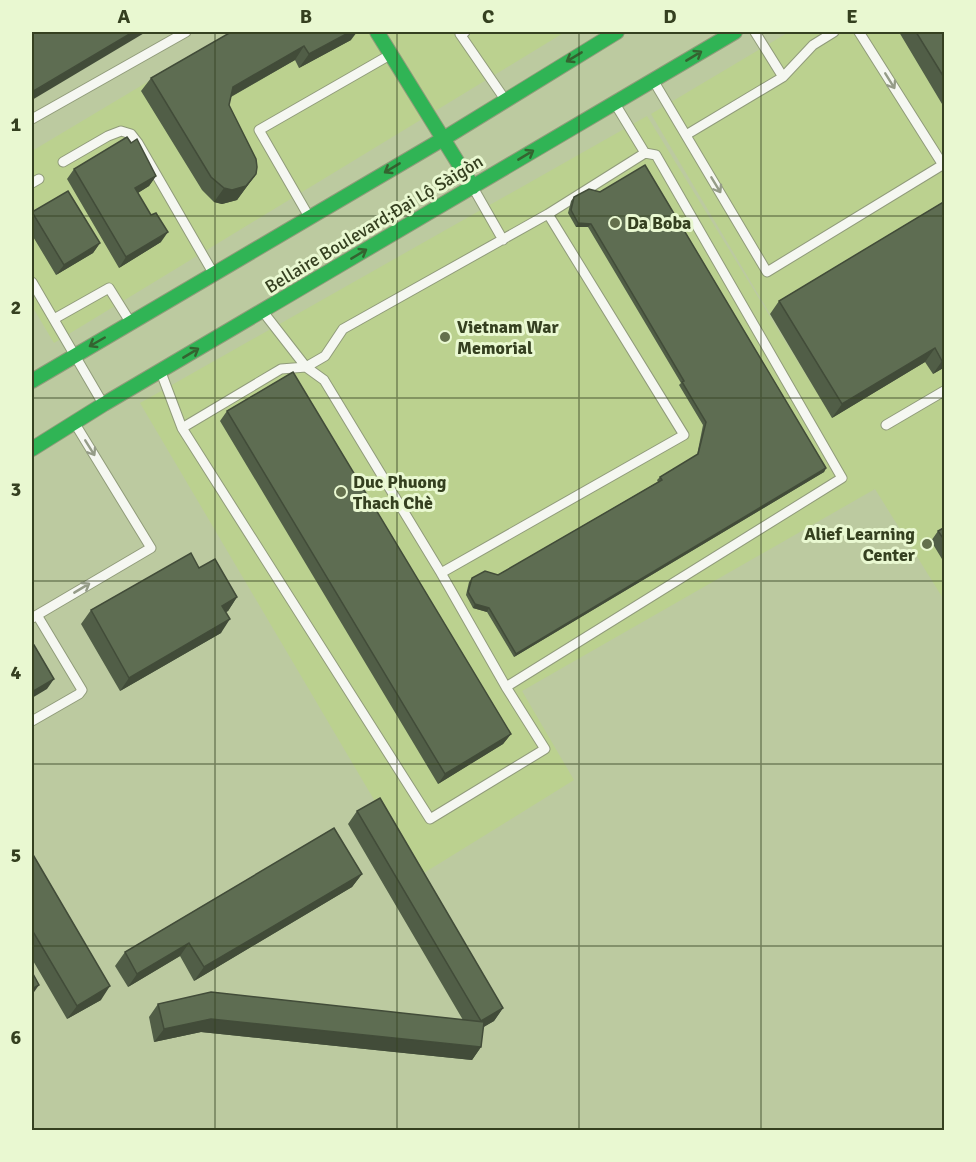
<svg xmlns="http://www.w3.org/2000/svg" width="976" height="1162" font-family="Signika,sans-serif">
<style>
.built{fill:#bbd18f}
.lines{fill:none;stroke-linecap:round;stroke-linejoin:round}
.lane-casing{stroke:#909b7a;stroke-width:11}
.fast-casing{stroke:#909b7a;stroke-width:16}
.lane{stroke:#f5f7f1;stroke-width:9}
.fast{stroke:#30b455;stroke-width:14}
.wall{fill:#515e47}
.shaded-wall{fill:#424c39}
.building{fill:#5e6d52;stroke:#424c39;stroke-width:1.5}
.oneway{stroke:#346330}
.oneway2{stroke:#959c88}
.grid{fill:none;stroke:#354020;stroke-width:1.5;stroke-opacity:0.55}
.poi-dot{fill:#64704d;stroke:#e9f8d1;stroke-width:2}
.labels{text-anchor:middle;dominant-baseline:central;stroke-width:6;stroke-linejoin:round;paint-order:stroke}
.poi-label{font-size:18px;font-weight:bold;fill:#354020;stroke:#e9f8d1;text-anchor:start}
.street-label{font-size:18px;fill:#354020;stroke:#e9f8d1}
.neatline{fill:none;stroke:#354020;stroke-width:2}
.grid-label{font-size:20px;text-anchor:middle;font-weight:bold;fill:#354020}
</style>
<rect width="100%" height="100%" fill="#bccaa0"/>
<!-- built -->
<path class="built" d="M 231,32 L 565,32 L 54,343 L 32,306 L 32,151 Z
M 789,32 L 944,32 L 944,600 L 875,489 L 522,691 L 574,780 L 419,876 L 140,403 L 647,116 L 817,393 L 651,114 Z"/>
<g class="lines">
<!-- lane casing -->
<g class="lane-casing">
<path id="lane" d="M 465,32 L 460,34 L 504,98
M 755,32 L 783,77
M 859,32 L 943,165
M 656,85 L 767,272 L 944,164
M 32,119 L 186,32
M 686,135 L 783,77 L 813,45 L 834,32
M 63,162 L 108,136 L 121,131 L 131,134 L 138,143 L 212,271
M 32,183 L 39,179
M 475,191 L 503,240
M 308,215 L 259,130 L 388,56
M 32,282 L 102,402
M 264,313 L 306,367 L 324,380 L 441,573 L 684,435 L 548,214 L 645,153 L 617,107
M 54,319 L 109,288 L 129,320
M 162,375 L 182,428 L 430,819 L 545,749 L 506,687
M 886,425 L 944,391
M 182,428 L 281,369 L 306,367 L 325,356 L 343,329 L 548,214
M 441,573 L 506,687 L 842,478 L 656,155 L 645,153
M 32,618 L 151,548 L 77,427
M 32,721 L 79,694 L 82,690 L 37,615"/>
</g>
<!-- fast casing -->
<g class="fast-casing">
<path id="fast" d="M 377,32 L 473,187
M 32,381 L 443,139 L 617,32
M 32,449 L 104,404 L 735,32"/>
</g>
<!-- lane -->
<use href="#lane" class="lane"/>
<!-- fast -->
<use href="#fast" class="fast"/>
</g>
<!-- wall -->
<path class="wall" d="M 231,32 L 351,40 L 299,68 L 295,60 L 231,97 L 229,105 L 256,174 L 237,200 L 222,204 L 214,202 L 202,190 L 141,91 L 151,78 Z
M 899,32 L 945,32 L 945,109 Z
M 74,169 L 156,176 L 149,186 L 138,193 L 161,242 L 119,268 L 67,179 Z
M 574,197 L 826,468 L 824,472 L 514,657 L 487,612 L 473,608 L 466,595 L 469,582 L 472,578 L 498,575 L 658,482 L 657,480 L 660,477 L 697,455 L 703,425 L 679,385 L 681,383 L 588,227 L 576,227 L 568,213 L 571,201 Z
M 945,201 L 945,367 L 933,374 L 925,362 L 832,418 L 770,314 L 779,301 Z
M 32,212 L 100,243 L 93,253 L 56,275 L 32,235 Z
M 227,411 L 511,734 L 503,744 L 438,784 L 220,421 Z
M 945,527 L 945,564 L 931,541 L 938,531 Z
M 199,568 L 237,597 L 228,611 L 226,612 L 221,633 L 120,691 L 81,624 L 91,610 Z
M 357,811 L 503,1008 L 494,1021 L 483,1027 L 481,1047 L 472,1060 L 201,1032 L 154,1042 L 149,1017 L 158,1004 L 463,1020 L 348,824 Z
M 32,853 L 101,1000 L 67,1019 L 32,959 Z
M 362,874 L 352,887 L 194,981 L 180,956 L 128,987 L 115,966 L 125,952 Z"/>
<!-- shaded-wall -->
<path class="shaded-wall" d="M 133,32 L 146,32 L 32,100 L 32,92 Z
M 350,32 L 357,32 L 351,40 L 299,68 L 309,54 Z
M 304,46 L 295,60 L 223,101 L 233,87 Z
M 256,174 L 237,200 L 222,204 L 214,202 L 224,188 Z
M 156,176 L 149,186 L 128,199 L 135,188 Z
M 578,223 L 591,224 L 588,227 L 576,227 Z
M 168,232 L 161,242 L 119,268 L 126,257 Z
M 100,243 L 93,253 L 56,275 L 64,265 Z
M 935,348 L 925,362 L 832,418 L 842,404 Z
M 945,359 L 945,367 L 933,374 L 942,361 Z
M 826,468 L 824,472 L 514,657 L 516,654 Z
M 237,597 L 228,611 L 213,619 L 222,606 Z
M 475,604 L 489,608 L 487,612 L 473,608 Z
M 230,619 L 221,633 L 120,691 L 129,678 Z
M 54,679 L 47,689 L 32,698 L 32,692 Z
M 511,734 L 503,744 L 438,784 L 445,774 Z
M 362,874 L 352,887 L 194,981 L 204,967 Z
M 189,943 L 180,956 L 128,987 L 137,974 Z
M 39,985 L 32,995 L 32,989 Z
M 110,986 L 101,1000 L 67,1019 L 77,1006 Z
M 503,1008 L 494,1021 L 472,1034 L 481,1021 Z
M 211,1019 L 481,1047 L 472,1060 L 201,1032 L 154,1042 L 164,1029 Z"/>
<!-- building -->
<path class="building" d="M 32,32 L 133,32 L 32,92 Z
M 231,32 L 350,32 L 309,54 L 304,46 L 233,87 L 229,105 L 256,159 L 257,167 L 256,174 L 246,186 L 232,190 L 224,188 L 211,177 L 151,78 Z
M 916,32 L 945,32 L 945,79 Z
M 127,137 L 131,143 L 137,139 L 156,176 L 135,188 L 151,215 L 156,213 L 168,232 L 126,257 L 74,169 Z
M 645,165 L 826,468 L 516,654 L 489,608 L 475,604 L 468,592 L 472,578 L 485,571 L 498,575 L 662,480 L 660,477 L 698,454 L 706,422 L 682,382 L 684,381 L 591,224 L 578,223 L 571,210 L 574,197 L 589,189 L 600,192 Z
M 68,191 L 100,243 L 64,265 L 32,212 Z
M 945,201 L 945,359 L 942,361 L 935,348 L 842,404 L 779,301 Z
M 293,372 L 511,734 L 445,774 L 227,411 Z
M 945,527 L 945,541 L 938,531 Z
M 191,553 L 199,568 L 215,559 L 237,597 L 222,606 L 230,619 L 129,678 L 91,610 Z
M 34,645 L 54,679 L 32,692 L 32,646 Z
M 380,798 L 503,1008 L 481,1021 L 357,811 Z
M 334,828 L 362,874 L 204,967 L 189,943 L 137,974 L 125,952 Z
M 32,853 L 110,986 L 77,1006 L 32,930 Z
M 32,972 L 39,985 L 32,989 Z
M 211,992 L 484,1022 L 481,1047 L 211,1019 L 164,1029 L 158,1004 Z"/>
<!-- one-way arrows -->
<defs><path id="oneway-shaft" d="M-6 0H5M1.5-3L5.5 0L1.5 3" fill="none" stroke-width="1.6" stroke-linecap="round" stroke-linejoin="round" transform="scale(1.5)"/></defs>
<g class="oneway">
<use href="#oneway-shaft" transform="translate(694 56) rotate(-31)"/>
<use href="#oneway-shaft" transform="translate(574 57) rotate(149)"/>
<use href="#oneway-shaft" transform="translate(526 155) rotate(-31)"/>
<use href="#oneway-shaft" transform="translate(392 168) rotate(149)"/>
<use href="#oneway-shaft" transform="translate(359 254) rotate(-31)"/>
<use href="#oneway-shaft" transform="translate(97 342) rotate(150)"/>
<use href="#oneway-shaft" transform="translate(191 353) rotate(-31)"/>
</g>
<g class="oneway2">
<use href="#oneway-shaft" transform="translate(890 81) rotate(58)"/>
<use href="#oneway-shaft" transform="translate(716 185) rotate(59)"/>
<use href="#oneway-shaft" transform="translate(90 448) rotate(58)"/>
<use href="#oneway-shaft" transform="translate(82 588) rotate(-31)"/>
</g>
<!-- grid -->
<path class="grid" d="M 215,32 L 215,1130M 397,32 L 397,1130M 579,32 L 579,1130M 761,32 L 761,1130M 32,216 L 944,216M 32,398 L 944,398M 32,581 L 944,581M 32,764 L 944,764M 32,946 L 944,946"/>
<!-- markers -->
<g class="poi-dot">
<circle cx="615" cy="223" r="6"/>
<circle cx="445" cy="337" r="6"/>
<circle cx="341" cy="492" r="6"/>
<circle cx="927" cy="544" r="6"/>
</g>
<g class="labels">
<!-- poi labels -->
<g class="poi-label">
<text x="627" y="223">Da Boba</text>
<text x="457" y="327">Vietnam War<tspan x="457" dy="21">Memorial</tspan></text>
<text x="353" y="482">Duc Phuong<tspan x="353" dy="21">Thach Chè</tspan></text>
<text x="915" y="534" text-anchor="end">Alief Learning<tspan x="915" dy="21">Center</tspan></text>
</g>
<!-- street labels -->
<g class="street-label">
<text transform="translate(374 224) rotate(-31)">Bellaire Boulevard;Đại Lộ Sàigòn</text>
</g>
</g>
<!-- border -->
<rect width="976" height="1162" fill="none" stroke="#e9f8d1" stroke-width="66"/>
<rect x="33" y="33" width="910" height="1096" class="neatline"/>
<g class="grid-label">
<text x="124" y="23">A</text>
<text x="306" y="23">B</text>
<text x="488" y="23">C</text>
<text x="670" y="23">D</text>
<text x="852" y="23">E</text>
<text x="16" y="131">1</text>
<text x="16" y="314">2</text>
<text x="16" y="496">3</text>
<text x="16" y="679">4</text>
<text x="16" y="862">5</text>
<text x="16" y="1044">6</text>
</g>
</svg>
